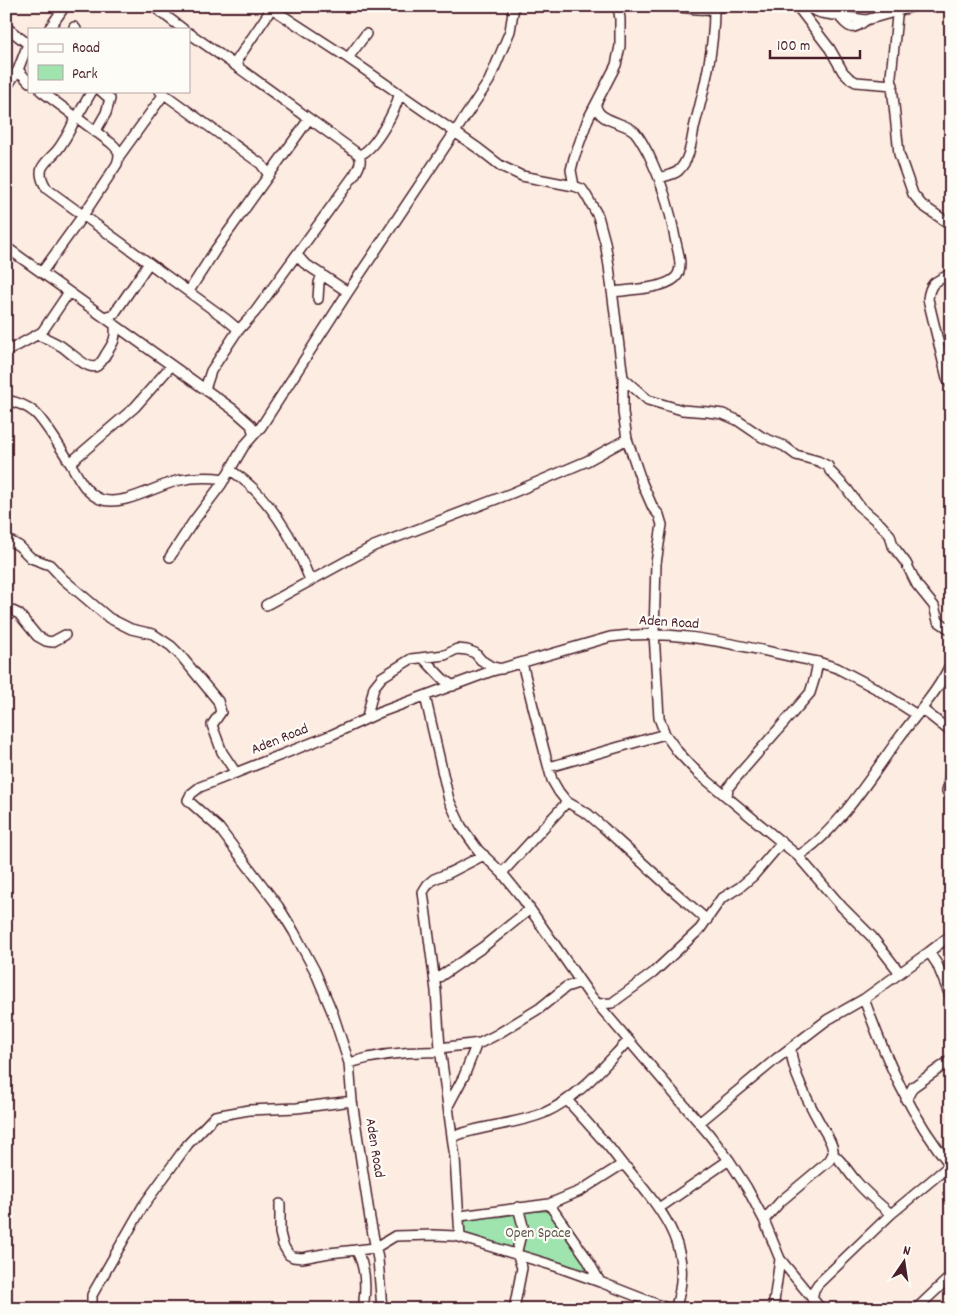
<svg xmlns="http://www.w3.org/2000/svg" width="957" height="1315" font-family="Dekko,sans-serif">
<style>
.green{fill:#9fe3ae;stroke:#74816c}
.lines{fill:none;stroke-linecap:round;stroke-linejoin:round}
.minor-casing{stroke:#4a1f2b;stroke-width:12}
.minor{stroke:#fdfcf7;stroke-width:9}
.labels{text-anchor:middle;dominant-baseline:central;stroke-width:4.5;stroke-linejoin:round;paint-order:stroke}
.street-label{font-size:15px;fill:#4a1f2b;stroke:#fdfcf7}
.park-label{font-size:15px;fill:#645a52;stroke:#fdfcf7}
</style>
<rect width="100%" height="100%" fill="#fdece1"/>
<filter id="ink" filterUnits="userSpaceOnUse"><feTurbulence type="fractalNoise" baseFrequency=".02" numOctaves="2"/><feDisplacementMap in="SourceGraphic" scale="10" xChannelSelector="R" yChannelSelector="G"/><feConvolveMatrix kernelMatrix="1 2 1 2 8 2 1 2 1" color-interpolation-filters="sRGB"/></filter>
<g filter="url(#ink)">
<!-- green -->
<path class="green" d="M 536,1211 L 547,1211 L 565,1227 L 588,1270 L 482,1245 L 477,1237 L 469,1237 L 463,1235 L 463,1224 L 472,1215 L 499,1217 Z"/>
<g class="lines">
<!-- minor casing -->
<g class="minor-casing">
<path id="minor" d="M 153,6 L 183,29
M 268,6 L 348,58 L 479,149 L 501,166 L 522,176 L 574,186 L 582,189 L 586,195 L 598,216 L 605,242 L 609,266 L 623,378 L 623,412 L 627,439 L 642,483 L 653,508 L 659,515 L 662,525 L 656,563 L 654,633 L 659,718 L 665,734 L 678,752 L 698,773 L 798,856 L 842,907 L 872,937 L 900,973
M 670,6 C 688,8 705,12 723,6
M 797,6 L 830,49 L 843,72 L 849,78 L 856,82 L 893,85
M 804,6 L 821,13 L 866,20 L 915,6
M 898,6 L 891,76 L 899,154 L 913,194 L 922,205 L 951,225
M 946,6 L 951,7
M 269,7 L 268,14 L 237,60 L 239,68 L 354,151 L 359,155 C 374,151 396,110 399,95
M 839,16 C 850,29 852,31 866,20
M 6,27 L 28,44 L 18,70 L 29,82
M 74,27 L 76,29
M 49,29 L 65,6
M 189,33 L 239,68
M 348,58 L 366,34
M 6,88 L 18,70
M 41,91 L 111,143 C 119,150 121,153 117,164 L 84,214 L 42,272
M 160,91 L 261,164 L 269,175
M 596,106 C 599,122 625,122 635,132 C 641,139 645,148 649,155 C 662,182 670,208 675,238 C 677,249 685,269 675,278 C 663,289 628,290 612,292
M 76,116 C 72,127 67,136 61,145 C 51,162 31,164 47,189 L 226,319 L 239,330
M 77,117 L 92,91
M 95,132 L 106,113 L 110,99 L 101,91
M 120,155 L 164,94
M 659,178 C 665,176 673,175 678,171 C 691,159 691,140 695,124 C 705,87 714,49 714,9
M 574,186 L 571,170 L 574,158 L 588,119 L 616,65 L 620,46 L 620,19 L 618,6
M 6,247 L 234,410 L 251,425 L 254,435
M 297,255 L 304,263 L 348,292
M 951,274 C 936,281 930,282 928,299 L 947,378 L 951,385
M 189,291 L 216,249 L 309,119
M 318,299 L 319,283 L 322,274
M 104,317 L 114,314 L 149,263
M 37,335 C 45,337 54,342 61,346 C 69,351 88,371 97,366 C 101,363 104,358 106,354 C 114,342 116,339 115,325
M 6,352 L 42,332 L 69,292
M 623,378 L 648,400 L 682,410 L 708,412 L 723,414 L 737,420 L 762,437 L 784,446 L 796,455 L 818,461 L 828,466 L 830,471 L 847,489 L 860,507 L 880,524 L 890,535 L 893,546 L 906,563 L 917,585 L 934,606 L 938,621 L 951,630
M 205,389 L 211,371 L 236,333 L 255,312 L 355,174 C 359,167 362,162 359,155
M 6,400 C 16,402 26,405 34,412 C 43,419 66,456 73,468 C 80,480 86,493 100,499 C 122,508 157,485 180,480 C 194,477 210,477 225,479
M 70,463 L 135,407 L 171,366
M 230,470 C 267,493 295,540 310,580
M 6,539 L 19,546 L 31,558 L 50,565 L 63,579 L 109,618 L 131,629 L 153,634 L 171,646 L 181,656 L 218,701 L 221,712 L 212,725 L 222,752 L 236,773
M 170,557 L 193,522 L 221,485 L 244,446 L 261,427 L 348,292 L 489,81 L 510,31 L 514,6
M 266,605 L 374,546 L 512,493 L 587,461 L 627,439
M 6,608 L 19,614 L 37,636 L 46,641 L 52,642 L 65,635
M 423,658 L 443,679 L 453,686
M 522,663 L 543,746 L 552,780 L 559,792 L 567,802 L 588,814 L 603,827 L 668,886 L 707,920
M 425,696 L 449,800 L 461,826 L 478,850 L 502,873 L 523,899 L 589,994 L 708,1133 L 729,1160 L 747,1188 L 764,1220 L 780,1259 L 821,1309
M 922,709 L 951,732
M 367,717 L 374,687 L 382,677 L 411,659 L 445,655 L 457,649 L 467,650 L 475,653 L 481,660 L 492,667 L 502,669
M 951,765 L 947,791 L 951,799
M 549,767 L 665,734
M 727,797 L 728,788 L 735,779 L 810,693 L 815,677 L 818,662
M 798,856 C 838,831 871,776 899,738 C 917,713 938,692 951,663
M 502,873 L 567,802
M 929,952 L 937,964 L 951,998
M 435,980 L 483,947 L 530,909
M 864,999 C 886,1059 910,1116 951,1166
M 598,1004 L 612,1003 L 653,973 L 700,929 L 721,899 L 740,887 L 753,876 L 782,842
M 440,1048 L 480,1043 L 496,1035 L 540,1008 L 566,987 L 578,983 L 582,985
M 349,1063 C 379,1054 409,1051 440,1052
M 567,1100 L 609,1147 L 623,1165
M 906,1100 L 913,1087 L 951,1060
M 448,1106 L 464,1076 L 477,1043
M 699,1123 L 776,1059 L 827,1020 L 864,999 L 929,952 L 951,935
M 452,1137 C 481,1125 515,1125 544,1113 C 578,1098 603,1067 628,1041
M 833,1154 C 843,1162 848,1172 856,1181 C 866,1193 879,1204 891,1214
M 280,1204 L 280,1233 L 283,1245 L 289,1255 L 293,1257 L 302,1258 L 329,1253 L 375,1248 L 395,1236 L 433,1235 L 456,1236 L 558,1267 L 600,1282
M 549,1204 L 586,1257 L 600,1282 L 669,1309
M 659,1208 L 729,1160
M 460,1216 L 549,1204 L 580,1191 L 618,1167 L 623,1165 L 627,1168 C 663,1212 696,1249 675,1309
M 764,1220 L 781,1201 L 829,1161 C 831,1157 834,1154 833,1150 C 832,1142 825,1132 821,1125 C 810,1105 791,1071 791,1048
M 460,1237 L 455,1158 L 440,1048 L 436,991 L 423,892 L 428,884 L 434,879 L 449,873 L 484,855
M 356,1250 C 365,1265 366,1284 364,1301
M 516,1255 L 523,1226 L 518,1207
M 812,1299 L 814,1290 L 818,1284 L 891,1214 L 950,1165
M 92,1309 L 92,1295 L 143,1206 L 188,1144 L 215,1116 L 249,1110 L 297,1108 L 352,1101
M 382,1309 L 378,1259 L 370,1219 L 352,1101 L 349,1063 L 333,1014 L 315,971 L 294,932 L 278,906 L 219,828 L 192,804 L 188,800 L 191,794 L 200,787 L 329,736 L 381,712 L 489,672 L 610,637 C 680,627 750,649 818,662 L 837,668 L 875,688 L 917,715
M 514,1309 L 522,1268 L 518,1256
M 773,1309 L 780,1259
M 916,1309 L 951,1276"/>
</g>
<!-- minor -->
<use href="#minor" class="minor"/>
</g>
</g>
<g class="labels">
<!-- street labels -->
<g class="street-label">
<text transform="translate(669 623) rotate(4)">Aden Road</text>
<text transform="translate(280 740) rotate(-22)">Aden Road</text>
<text transform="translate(374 1148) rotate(81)">Aden Road</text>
</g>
<!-- park labels -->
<g class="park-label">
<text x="538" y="1234">Open Space</text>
</g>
</g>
<!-- margin -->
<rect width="957" height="1315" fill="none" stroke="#fdfcf7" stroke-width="25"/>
<rect x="12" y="12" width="932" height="1290" fill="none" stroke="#4a1f2b" stroke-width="2" filter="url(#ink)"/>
<!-- legend -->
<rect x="28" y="28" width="162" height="65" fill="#fdfcf7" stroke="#b5a4a5"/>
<rect x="38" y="44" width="25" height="8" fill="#fdfcf7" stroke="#b5a4a5"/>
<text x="72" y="52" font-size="15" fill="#4a1f2b">Road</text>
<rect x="38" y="65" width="25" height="15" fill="#9fe3ae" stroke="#b5a4a5"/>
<text x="72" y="78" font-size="15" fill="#4a1f2b">Park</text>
<!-- north arrow -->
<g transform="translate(904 1262) rotate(13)" stroke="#fdfcf7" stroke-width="4" paint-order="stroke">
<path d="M0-4L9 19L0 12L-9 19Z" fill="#4a1f2b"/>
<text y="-8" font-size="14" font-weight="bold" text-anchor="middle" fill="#4a1f2b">N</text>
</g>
<!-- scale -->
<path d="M770 50v8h90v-8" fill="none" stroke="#4a1f2b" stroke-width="2.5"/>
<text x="777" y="50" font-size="15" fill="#4a1f2b" stroke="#fdfcf7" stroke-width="4" paint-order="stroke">100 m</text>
</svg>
